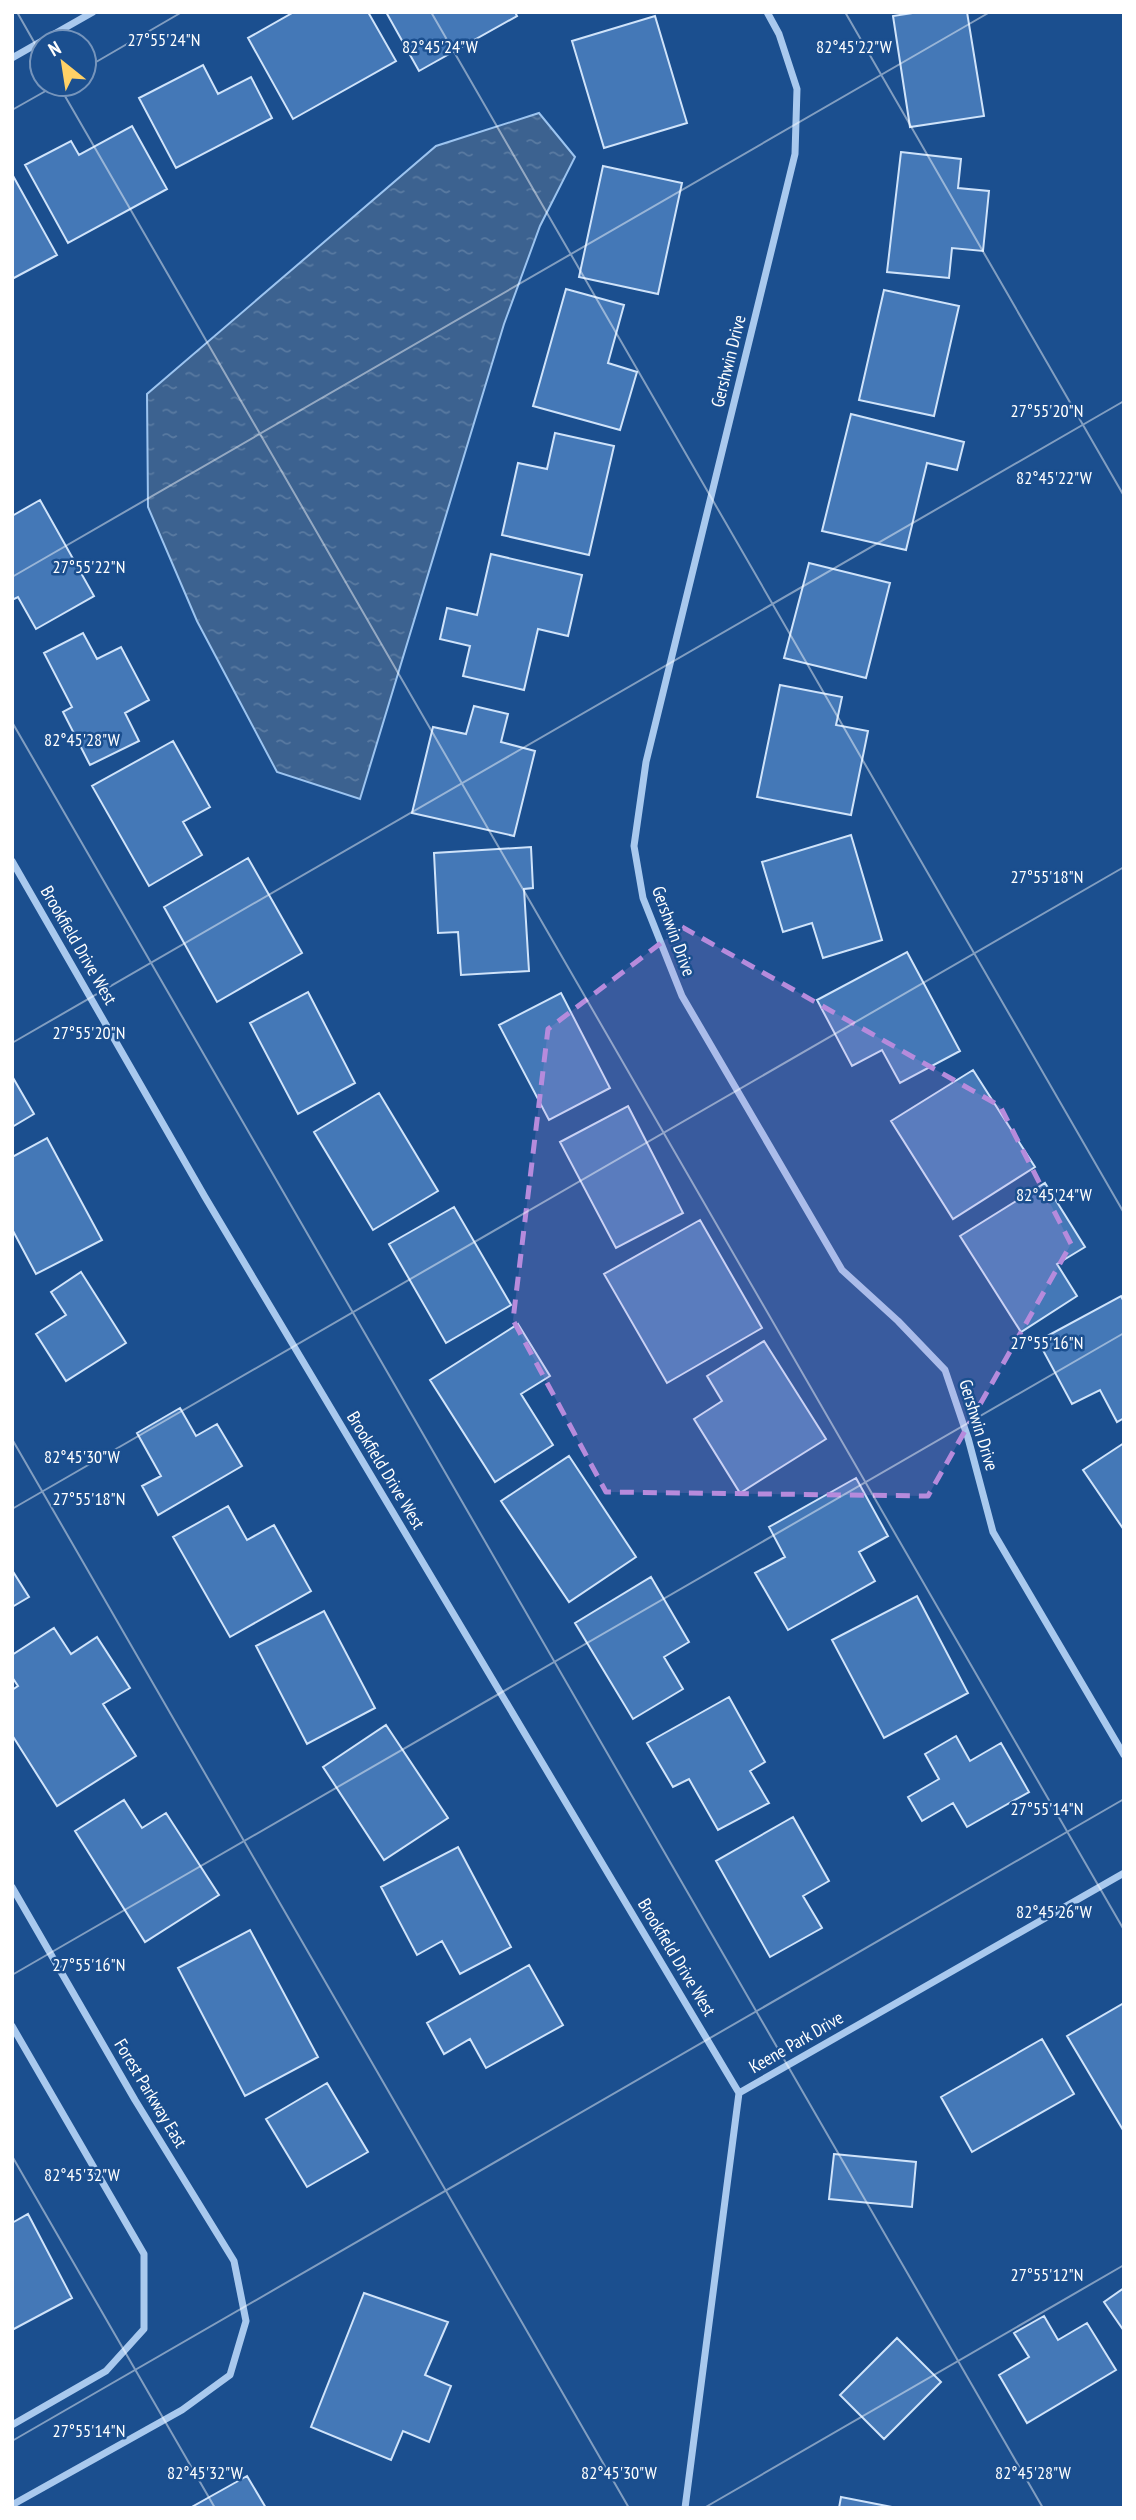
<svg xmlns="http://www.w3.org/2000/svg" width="1136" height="2520" font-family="'PT Sans Narrow',sans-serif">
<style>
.water{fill:url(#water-ripples);stroke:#9cc4f0;stroke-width:2}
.building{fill:#4478b7;stroke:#cfe3fa;stroke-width:2}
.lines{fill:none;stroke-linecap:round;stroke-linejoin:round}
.minor{stroke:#a9c9ee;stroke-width:7}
.marked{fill:#b68bdc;fill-opacity:0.2;stroke:#b68bdc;stroke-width:5;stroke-dasharray:14 9;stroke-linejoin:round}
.ticks{fill:none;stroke:#fff;stroke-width:2;stroke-opacity:0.45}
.labels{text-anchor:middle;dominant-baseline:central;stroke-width:5;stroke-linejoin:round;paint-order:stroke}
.street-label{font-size:18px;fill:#fff;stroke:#1b4f8f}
.ticks-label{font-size:18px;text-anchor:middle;fill:#fff;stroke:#1b4f8f;stroke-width:5;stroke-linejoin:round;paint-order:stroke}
</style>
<defs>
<pattern id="water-ripples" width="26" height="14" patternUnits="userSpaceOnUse" patternTransform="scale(1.75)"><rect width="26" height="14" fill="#3c6290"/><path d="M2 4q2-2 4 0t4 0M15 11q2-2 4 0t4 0" fill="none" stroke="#597aa1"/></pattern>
</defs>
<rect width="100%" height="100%" fill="#1b4f8f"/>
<!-- water -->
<path class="water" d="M 539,113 L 575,157 L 540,226 L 504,324 L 360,799 L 277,772 L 197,621 L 148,507 L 147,394 L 436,146 Z"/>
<!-- building -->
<path class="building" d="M 294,12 L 368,12 L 396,61 L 293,119 L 248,38 Z
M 386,12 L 515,12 L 517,16 L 419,71 Z
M 919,12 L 967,12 L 984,116 L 910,127 L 893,16 Z
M 655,16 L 687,123 L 604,148 L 572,41 Z
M 203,65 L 218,94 L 251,77 L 272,118 L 176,168 L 139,98 Z
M 132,126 L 167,189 L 68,243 L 25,165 L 71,141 L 79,155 Z
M 901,152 L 961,159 L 958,188 L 989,191 L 983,251 L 952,248 L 949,278 L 887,272 Z
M 603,166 L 682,183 L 658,294 L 579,277 Z
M 12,174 L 57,255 L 12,279 Z
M 566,289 L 624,305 L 608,363 L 637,372 L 620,430 L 533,406 Z
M 884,290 L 959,306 L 934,416 L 859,400 Z
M 851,414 L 964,442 L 957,470 L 927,463 L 906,550 L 822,531 Z
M 555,433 L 614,446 L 589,555 L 502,535 L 518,463 L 547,469 Z
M 40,500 L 94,596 L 36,629 L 18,597 L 12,600 L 12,516 Z
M 491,554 L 582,575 L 568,636 L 538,629 L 524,690 L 463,676 L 470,646 L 440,639 L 447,608 L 477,615 Z
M 809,563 L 890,583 L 866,678 L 784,658 Z
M 83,633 L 97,659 L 121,647 L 149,700 L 125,713 L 139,741 L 90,765 L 63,712 L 72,707 L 44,653 Z
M 780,685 L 842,697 L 836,725 L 868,731 L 851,815 L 757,797 Z
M 474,706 L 508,714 L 501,742 L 535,751 L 514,836 L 412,813 L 433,727 L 466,734 Z
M 173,741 L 210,807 L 183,822 L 202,855 L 149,886 L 92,786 Z
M 851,835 L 882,940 L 823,958 L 812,923 L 783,932 L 762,862 Z
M 531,847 L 533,888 L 524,889 L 529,971 L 461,975 L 458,932 L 438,933 L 434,853 Z
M 248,858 L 302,953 L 217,1002 L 164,907 Z
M 907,952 L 960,1051 L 900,1083 L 882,1050 L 852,1066 L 817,1000 Z
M 308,992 L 355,1083 L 298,1114 L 250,1023 Z
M 561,993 L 610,1088 L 549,1120 L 499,1025 Z
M 973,1070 L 1035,1167 L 953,1219 L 891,1121 Z
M 12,1076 L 34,1114 L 12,1127 Z
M 379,1093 L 438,1191 L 373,1230 L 314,1132 Z
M 628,1106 L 683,1213 L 616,1248 L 560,1142 Z
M 47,1138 L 102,1240 L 36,1274 L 12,1229 L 12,1157 Z
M 1045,1183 L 1085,1247 L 1057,1264 L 1077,1296 L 1021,1332 L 960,1236 Z
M 454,1207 L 511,1305 L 446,1343 L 389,1244 Z
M 700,1220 L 762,1328 L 667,1383 L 604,1274 Z
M 81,1272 L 126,1343 L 66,1381 L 36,1334 L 66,1315 L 51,1292 Z
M 1121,1296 L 1124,1302 L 1124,1418 L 1117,1422 L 1100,1390 L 1072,1404 L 1038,1341 Z
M 518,1324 L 550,1376 L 521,1394 L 553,1445 L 495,1482 L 430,1380 Z
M 764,1341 L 826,1439 L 740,1493 L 694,1419 L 722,1401 L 707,1376 Z
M 180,1408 L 196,1436 L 217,1424 L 242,1466 L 158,1515 L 142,1486 L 161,1476 L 137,1433 Z
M 1124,1443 L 1124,1530 L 1083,1470 Z
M 569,1456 L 636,1557 L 569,1602 L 501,1501 Z
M 856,1478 L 888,1536 L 859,1552 L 875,1581 L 788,1630 L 755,1573 L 785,1557 L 769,1527 Z
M 228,1506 L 247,1540 L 274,1525 L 311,1591 L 230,1637 L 173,1537 Z
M 12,1570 L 29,1597 L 12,1607 Z
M 651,1577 L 689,1642 L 664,1657 L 683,1689 L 633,1719 L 575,1623 Z
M 917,1596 L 968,1693 L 884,1738 L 832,1640 Z
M 324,1611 L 375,1708 L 307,1744 L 256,1646 Z
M 54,1628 L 71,1654 L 97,1637 L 130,1688 L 103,1704 L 136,1756 L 57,1806 L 12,1735 L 12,1690 L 18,1686 L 12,1677 L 12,1655 Z
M 729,1697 L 765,1762 L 750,1771 L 769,1803 L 718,1830 L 689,1779 L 673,1787 L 647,1743 Z
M 386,1725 L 448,1818 L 384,1860 L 323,1767 Z
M 956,1736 L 970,1761 L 1001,1743 L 1029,1792 L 967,1827 L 953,1803 L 922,1821 L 908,1797 L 939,1779 L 925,1754 Z
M 124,1800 L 142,1828 L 166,1813 L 219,1895 L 145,1942 L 75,1831 Z
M 793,1817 L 829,1881 L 803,1896 L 822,1928 L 770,1957 L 716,1861 Z
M 458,1847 L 511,1947 L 460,1974 L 442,1941 L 417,1955 L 381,1887 Z
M 250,1930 L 318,2057 L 245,2096 L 178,1968 Z
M 529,1965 L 563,2025 L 486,2068 L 470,2039 L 444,2054 L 427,2023 Z
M 1124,2003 L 1124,2130 L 1123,2130 L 1067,2036 Z
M 1042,2039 L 1074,2094 L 972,2152 L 941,2097 Z
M 327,2083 L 368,2152 L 307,2187 L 266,2119 Z
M 834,2154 L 916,2162 L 912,2207 L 829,2199 Z
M 28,2214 L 72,2298 L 12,2330 L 12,2223 Z
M 1124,2288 L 1124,2331 L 1104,2302 Z
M 364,2293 L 448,2322 L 425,2375 L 451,2386 L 429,2442 L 403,2431 L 391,2460 L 311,2427 Z
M 1044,2316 L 1058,2340 L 1087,2323 L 1116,2370 L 1027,2423 L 999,2375 L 1029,2357 L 1014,2333 Z
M 897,2338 L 941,2382 L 884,2439 L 840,2395 Z
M 247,2476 L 266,2508 L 190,2508 Z
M 841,2497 L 897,2508 L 839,2508 Z"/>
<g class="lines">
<!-- minor -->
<path class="minor" d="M 767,12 L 779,34 L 797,89 L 795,154 L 646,762 L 634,846 L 643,898 L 682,996 L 842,1270 L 898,1321 L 945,1370 L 968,1438 L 993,1532 L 1124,1755
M 12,58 L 93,12
M 12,861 L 205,1197 L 739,2093
M 12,1887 L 135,2100 L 234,2261 L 246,2321 L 230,2375 L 182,2410 L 12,2505
M 12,2026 L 144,2254 L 144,2329 L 106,2371 L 12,2425
M 685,2508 L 739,2093 L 1124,1873"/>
</g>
<!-- marked area -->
<path class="marked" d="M 682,927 L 1000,1106 L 1071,1244 L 928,1496 L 606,1492 L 513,1320 L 548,1029 Z"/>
<!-- ticks -->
<path class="ticks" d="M 17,12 L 42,56M 431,12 L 1124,1213M 845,12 L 1124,496M 84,69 L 182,12M 58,84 L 1124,1930M 12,110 L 58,84M 12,577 L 990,12M 12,722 L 1043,2508M 12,1043 L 1124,401M 12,1439 L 629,2508M 12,1509 L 1124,867M 12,1975 L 1124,1333M 12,2156 L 215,2508M 12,2441 L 1124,1799M 704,2508 L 1124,2265"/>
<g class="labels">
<!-- street labels -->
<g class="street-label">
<text transform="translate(728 361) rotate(-76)">Gershwin Drive</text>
<text transform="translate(674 931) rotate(70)">Gershwin Drive</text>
<text transform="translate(79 945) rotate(60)">Brookfield Drive West</text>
<text transform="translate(979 1425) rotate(73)">Gershwin Drive</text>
<text transform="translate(386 1470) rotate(59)">Brookfield Drive West</text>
<text transform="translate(677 1957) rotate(59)">Brookfield Drive West</text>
<text transform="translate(796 2042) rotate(-30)">Keene Park Drive</text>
<text transform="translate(151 2093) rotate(59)">Forest Parkway East</text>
</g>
</g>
<g class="ticks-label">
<text x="164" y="46">27°55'24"N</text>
<text x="440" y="53">82°45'24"W</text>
<text x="854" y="53">82°45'22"W</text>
<text x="1047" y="417">27°55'20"N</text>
<text x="1054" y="484">82°45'22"W</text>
<text x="89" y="573">27°55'22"N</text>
<text x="82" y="746">82°45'28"W</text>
<text x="1047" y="883">27°55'18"N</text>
<text x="89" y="1039">27°55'20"N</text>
<text x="1054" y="1201">82°45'24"W</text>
<text x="1047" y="1349">27°55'16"N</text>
<text x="82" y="1463">82°45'30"W</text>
<text x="89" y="1505">27°55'18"N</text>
<text x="1047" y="1815">27°55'14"N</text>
<text x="1054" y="1918">82°45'26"W</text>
<text x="89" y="1971">27°55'16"N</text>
<text x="82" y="2181">82°45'32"W</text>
<text x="1047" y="2281">27°55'12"N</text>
<text x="89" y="2437">27°55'14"N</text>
<text x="205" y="2479">82°45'32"W</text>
<text x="619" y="2479">82°45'30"W</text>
<text x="1033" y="2479">82°45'28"W</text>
</g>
<!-- border -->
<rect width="1136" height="2520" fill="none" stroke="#ffffff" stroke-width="28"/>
<!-- north arrow -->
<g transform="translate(63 63) rotate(330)"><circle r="33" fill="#1b4f8f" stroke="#7695bc" stroke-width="2"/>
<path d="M0-5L12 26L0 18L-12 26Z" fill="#ffd166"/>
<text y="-10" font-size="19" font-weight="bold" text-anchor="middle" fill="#ffffff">N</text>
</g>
</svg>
